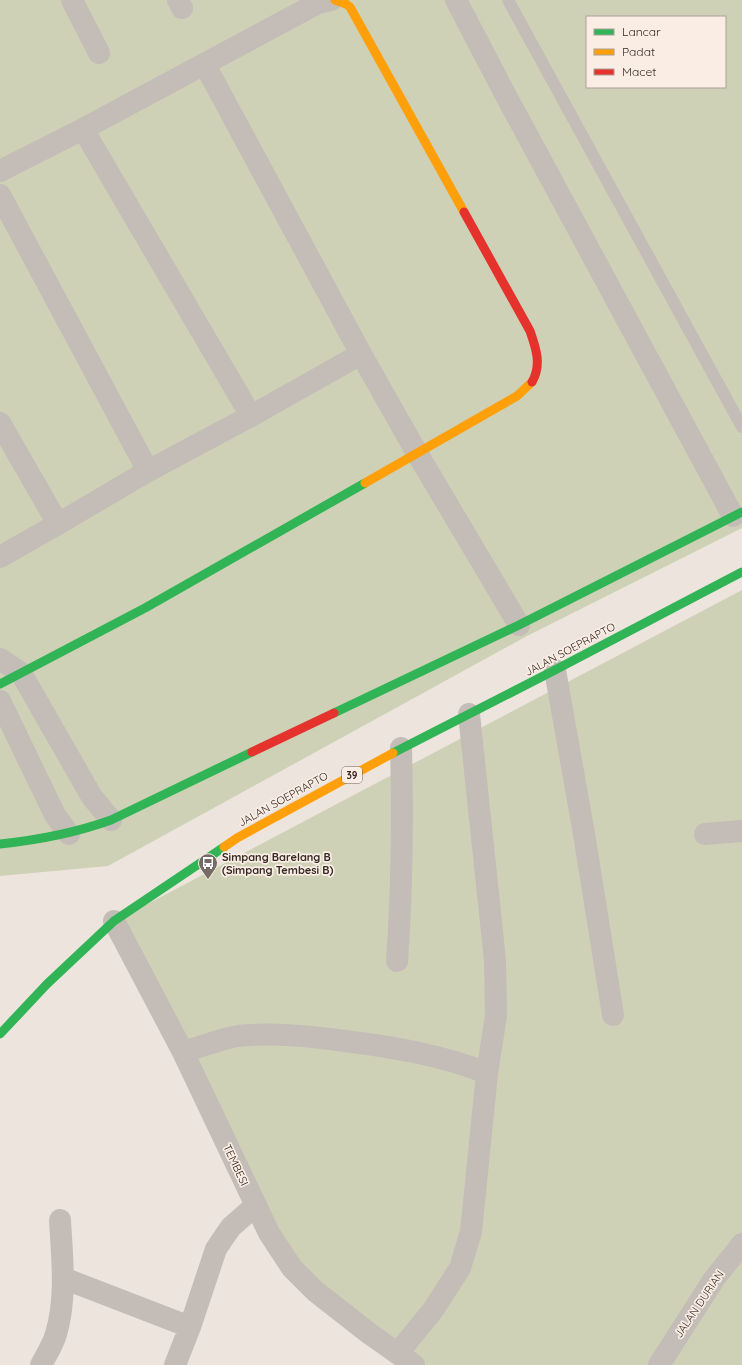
<svg xmlns="http://www.w3.org/2000/svg" width="742" height="1365" font-family="Quicksand,sans-serif">
<style>
.green{fill:#ced1b6;fill-rule:evenodd}
.lines{fill:none;stroke-linecap:round;stroke-linejoin:round}
.lane{stroke:#c4bcb7;stroke-width:12}
.street{stroke:#c4bcb7;stroke-width:22}
.fast{stroke:#30b455;stroke-width:9}
.slow{stroke:#ff9f0a;stroke-width:9}
.jam{stroke:#e5322d;stroke-width:9}
.labels{text-anchor:middle;dominant-baseline:central;stroke-width:3.5;stroke-linejoin:round;paint-order:stroke}
.shield{fill:#faede3;stroke:#70645e;stroke-width:1}
.shield-label{font-size:10px;font-weight:bold;fill:#352925}
.street-label{font-size:11px;fill:#352925;stroke:#faede3}
.poi-label{font-size:11px;font-weight:bold;fill:#352925;stroke:#faede3;text-anchor:start}
</style>
<rect width="100%" height="100%" fill="#ece4dd"/>
<!-- green -->
<path class="green" d="M 0,0 L 742,0 L 742,528 L 527,636 L 108,866 L 0,876 ZM 587,17 L 725,17 L 725,87 L 587,87 Z
M 742,590 L 742,1365 L 412,1365 L 294,1268 L 119,919 Z"/>
<g class="lines">
<!-- lane -->
<path class="lane" d="M 508,0 L 742,427"/>
<!-- street -->
<path class="street" d="M 72,0 L 99,53
M 178,0 L 182,8
M 456,0 L 504,92 L 733,516
M 205,65 L 361,354 L 417,453 L 519,625
M 83,129 L 251,416
M 0,171 L 83,129 L 318,3 L 331,0
M 0,195 L 148,471
M 0,423 L 58,524
M 0,557 L 58,524 L 148,471 L 251,416 L 361,354
M 0,659 L 21,673 L 92,797 L 111,820
M 555,670 L 584,834 L 613,1015
M 0,701 L 55,815 L 69,834
M 705,834 L 742,831
M 114,921 L 183,1052 L 269,1233 L 292,1268 L 315,1291 L 370,1334 L 414,1365
M 397,961 C 402,890 403,819 401,748
M 183,1052 C 200,1047 221,1039 238,1036 C 272,1032 311,1036 345,1041 C 393,1047 441,1055 487,1073
M 63,1278 L 190,1327
M 398,1353 L 433,1310 L 460,1268 L 471,1232 L 487,1073 L 496,1016 L 495,960 L 469,714
M 41,1365 C 46,1355 53,1345 56,1334 C 67,1297 62,1258 60,1220
M 175,1365 L 190,1327 L 216,1249 L 224,1237 L 231,1227 L 255,1206
M 659,1365 L 714,1279 L 742,1244"/>
<!-- fast -->
<path class="fast" d="M 0,684 L 145,608 L 365,483
M 334,713 L 519,625 L 742,512
M 393,753 L 555,670 L 742,572
M 0,844 C 38,840 75,833 111,820 L 252,752
M 0,1034 L 47,984 L 114,921 L 224,847"/>
<!-- slow -->
<path class="slow" d="M 335,0 L 346,4 L 350,7 L 464,212
M 365,483 L 517,396 L 532,382
M 224,847 L 237,838 L 393,753"/>
<!-- jam -->
<path class="jam" d="M 464,212 L 530,331 C 536,348 542,365 532,382
M 252,752 L 334,713"/>
</g>
<!-- icons -->
<defs>
<g id="bus-pin" transform="scale(1)"><path d="M0 17L-7.5 6A9.5 9.5 0 1 1 7.5 6Z" fill="#756a65" stroke="#faede3"/><path d="M-5-6H5V4H4V6H2V4H-2V6H-4V4H-5ZM-3.5-4V0h7V-4ZM-3.5 1.2v1.5H-2V1.2ZM2 1.2v1.5H3.5V1.2Z" fill="#fff"/></g>
</defs>
<g fill-rule="evenodd">
<use href="#bus-pin" x="208" y="863"/>
</g>
<g class="labels">
<!-- shield labels -->
<rect class="shield" x="342" y="767" width="20" height="16" rx="3"/>
<g class="shield-label">
<text x="352" y="775">39</text>
</g>
<!-- street labels -->
<g class="street-label">
<text transform="translate(570 649) rotate(-28)">JALAN SOEPRAPTO</text>
<text transform="translate(283 799) rotate(-29)">JALAN SOEPRAPTO</text>
<text transform="translate(236 1165) rotate(65)">TEMBESI</text>
<text transform="translate(699 1304) rotate(-56)">JALAN DURIAN</text>
</g>
<!-- poi labels -->
<g class="poi-label">
<text x="222" y="857">Simpang Barelang B<tspan x="222" dy="13">(Simpang Tembesi B)</tspan></text>
</g>
</g>
<!-- legend -->
<rect x="586" y="16" width="140" height="72" fill="#faede3" stroke="#ab9f97"/>
<rect x="594" y="29" width="20" height="6" fill="#30b455" stroke="#ab9f97"/>
<text x="622" y="36" font-size="12" fill="#352925">Lancar</text>
<rect x="594" y="49" width="20" height="6" fill="#ff9f0a" stroke="#ab9f97"/>
<text x="622" y="56" font-size="12" fill="#352925">Padat</text>
<rect x="594" y="69" width="20" height="6" fill="#e5322d" stroke="#ab9f97"/>
<text x="622" y="76" font-size="12" fill="#352925">Macet</text>
</svg>
